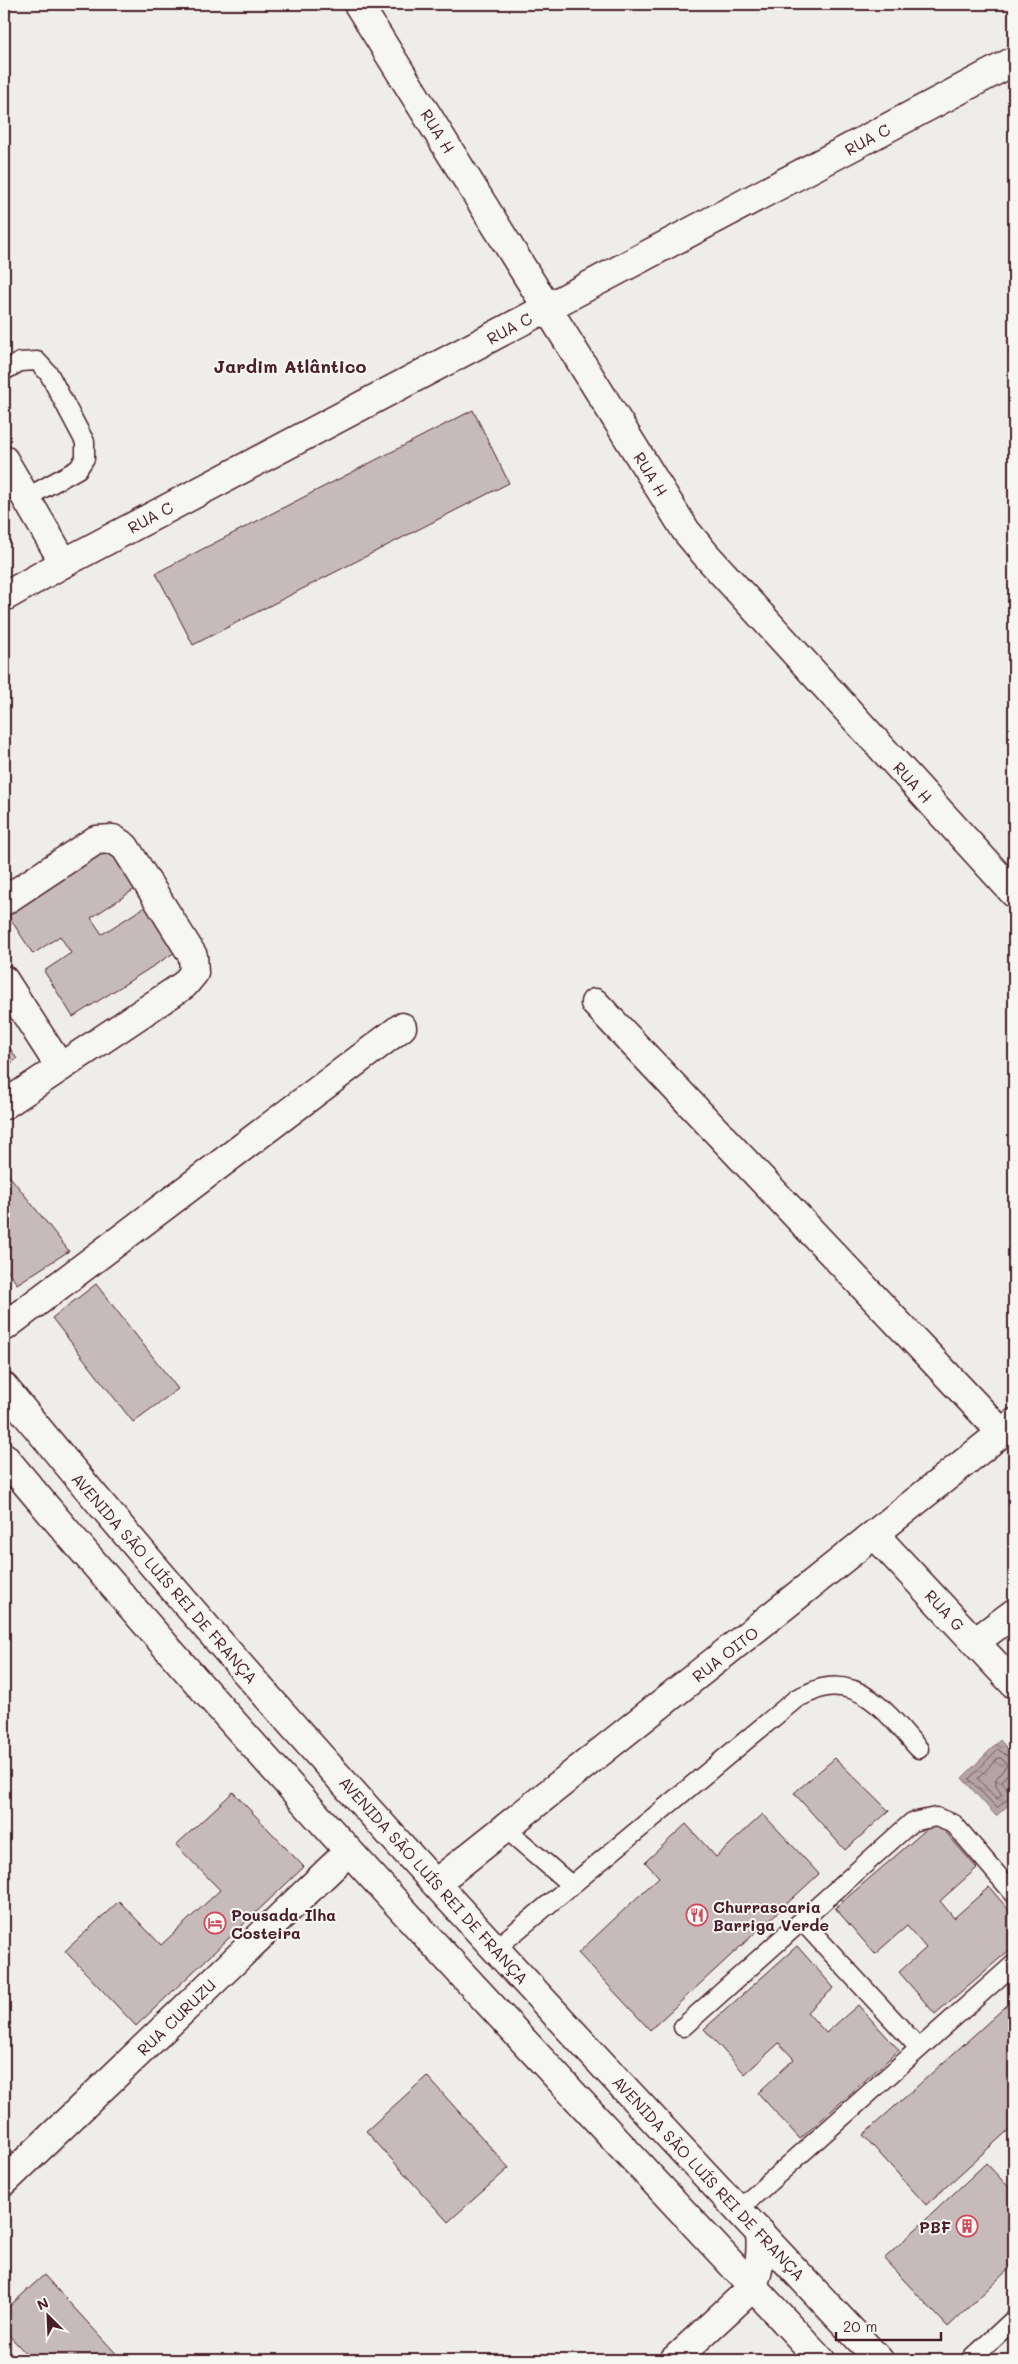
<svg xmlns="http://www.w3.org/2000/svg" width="1018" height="2364" font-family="Mali,sans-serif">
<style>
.water{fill:url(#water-ripples);stroke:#8a6f74}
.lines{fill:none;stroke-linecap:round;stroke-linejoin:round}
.shore{stroke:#74545c;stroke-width:1}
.building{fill:#c6babb;stroke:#4a1f2b}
.service-casing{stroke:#4a1f2b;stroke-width:21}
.minor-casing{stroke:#4a1f2b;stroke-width:31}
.tertiary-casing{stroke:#4a1f2b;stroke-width:31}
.primary-casing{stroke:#4a1f2b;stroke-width:31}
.service{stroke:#f6f6f2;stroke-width:18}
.minor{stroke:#f6f6f2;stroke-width:28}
.tertiary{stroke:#f6f6f2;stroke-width:28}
.primary{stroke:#f6f6f2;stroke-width:28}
.labels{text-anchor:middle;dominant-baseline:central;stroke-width:4;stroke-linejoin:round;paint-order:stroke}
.street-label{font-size:16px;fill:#4a1f2b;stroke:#f6f6f2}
.poi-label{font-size:16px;font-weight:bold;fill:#4a1f2b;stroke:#f6f6f2;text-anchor:start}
.neighbourhood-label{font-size:18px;font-weight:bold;fill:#4a1f2b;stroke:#f6f6f2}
</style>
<defs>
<pattern id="water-ripples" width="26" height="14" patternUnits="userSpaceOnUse" patternTransform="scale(1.25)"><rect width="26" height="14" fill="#b4a4a5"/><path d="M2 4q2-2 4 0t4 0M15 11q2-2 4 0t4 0" fill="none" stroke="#948587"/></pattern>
</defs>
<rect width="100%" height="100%" fill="#efedea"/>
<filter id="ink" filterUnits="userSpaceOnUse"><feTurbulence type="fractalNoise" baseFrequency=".02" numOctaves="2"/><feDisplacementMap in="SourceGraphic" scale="10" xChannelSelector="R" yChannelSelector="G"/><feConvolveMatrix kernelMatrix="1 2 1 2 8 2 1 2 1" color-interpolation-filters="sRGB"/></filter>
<g filter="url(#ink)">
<!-- water -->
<path class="water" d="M 1000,1740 L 1014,1756 L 1014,1774 L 1007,1782 L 1014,1791 L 1014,1800 L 996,1816 L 962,1778 Z"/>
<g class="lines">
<!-- shore -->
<path class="shore" d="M 998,1758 L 1001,1758 L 1007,1765 L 996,1779 L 996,1786 L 1002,1795 L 997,1799 L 978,1779 Z
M 1014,1759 L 1010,1758 L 998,1749 L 969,1779 L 997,1808 L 1011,1796 L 1002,1781 L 1009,1772 L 1014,1771"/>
</g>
<!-- building -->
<path class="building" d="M 473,410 L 509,483 L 193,645 L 156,573 Z
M 110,845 L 138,887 L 91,918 L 102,934 L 148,905 L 177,951 L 73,1017 L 44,971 L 71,953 L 60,936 L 33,954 L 6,912 Z
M 4,1039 L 17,1059 L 4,1068 Z
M 4,1169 L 69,1251 L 17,1284 L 4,1266 Z
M 96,1284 L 178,1389 L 133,1422 L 52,1318 Z
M 835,1758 L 889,1811 L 845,1850 L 794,1793 Z
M 233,1792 L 304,1867 L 136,2026 L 65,1951 L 119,1901 L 161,1945 L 220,1890 L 176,1845 Z
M 763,1814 L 819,1874 L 650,2030 L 578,1953 L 659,1877 L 645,1862 L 686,1824 L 716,1857 Z
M 936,1821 L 977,1868 L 940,1901 L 954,1918 L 989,1887 L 1014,1916 L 1014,1946 L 935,2014 L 899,1972 L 926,1948 L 907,1926 L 875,1954 L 835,1908 Z
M 797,1946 L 834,1988 L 807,2012 L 826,2033 L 858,2005 L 899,2050 L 800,2139 L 758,2093 L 794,2059 L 779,2043 L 745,2074 L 704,2029 Z
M 1014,1999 L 1014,2125 L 926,2205 L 863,2135 Z
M 427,2076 L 509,2168 L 448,2222 L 366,2131 Z
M 986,2163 L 1014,2193 L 1014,2264 L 948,2327 L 884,2259 Z
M 44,2275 L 122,2360 L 32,2360 L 4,2330 L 4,2311 Z"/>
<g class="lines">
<!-- service casing -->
<g class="service-casing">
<path id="service" d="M 4,371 L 20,362 L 37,361 L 49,374 L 85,442 L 85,458 L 78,469 L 26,498
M 505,1828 L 571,1885
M 802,1921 L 919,2048
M 496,1948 L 797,1698 C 805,1695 814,1690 822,1688 C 866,1678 894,1722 919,1749
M 683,2027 L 912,1822 L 936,1817 L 954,1824 L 1014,1894
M 738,2210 L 1014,1964
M 970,2360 L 1014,2319"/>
</g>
<!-- minor casing -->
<g class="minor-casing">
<path id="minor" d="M 358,4 L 686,531 L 706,555 L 1014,893
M 4,460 L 64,563
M 4,901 L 96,840 L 113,839 L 125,847 L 193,956 L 194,973 L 184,985 L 4,1105
M 4,980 L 60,1067
M 595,1003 L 1002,1433
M 4,1327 L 402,1027
M 875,1535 L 1014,1684
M 975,1642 L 1014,1613
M 4,2182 L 348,1852
M 753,2287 C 759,2268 762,2253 760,2233"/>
</g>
<!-- tertiary casing -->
<g class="tertiary-casing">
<path id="tertiary" d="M 4,597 L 64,563 L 1014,61
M 436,1883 L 1014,1423
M 674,2360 L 753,2287"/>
</g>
<!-- primary casing -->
<g class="primary-casing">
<path id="primary" d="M 4,1387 C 279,1725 581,2042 879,2360
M 4,1457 C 264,1769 545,2063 821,2360"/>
</g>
<!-- service -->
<use href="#service" class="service"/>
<!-- minor -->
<use href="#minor" class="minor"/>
<!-- tertiary -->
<use href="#tertiary" class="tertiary"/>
<!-- primary -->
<use href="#primary" class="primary"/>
</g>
</g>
<!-- icons -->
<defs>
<g id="restaurant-ring" transform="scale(1.125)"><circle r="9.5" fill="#f6f6f2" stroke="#d1495b" stroke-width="1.5"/><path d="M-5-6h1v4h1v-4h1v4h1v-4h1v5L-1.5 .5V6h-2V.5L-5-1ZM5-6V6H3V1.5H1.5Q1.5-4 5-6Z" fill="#d1495b"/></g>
<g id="hotel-ring" transform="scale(1.125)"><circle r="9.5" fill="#f6f6f2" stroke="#d1495b" stroke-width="1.5"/><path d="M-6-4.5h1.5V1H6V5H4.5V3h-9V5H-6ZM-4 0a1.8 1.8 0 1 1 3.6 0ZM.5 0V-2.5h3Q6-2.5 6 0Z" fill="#d1495b"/></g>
<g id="building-ring" transform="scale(1.125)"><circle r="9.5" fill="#f6f6f2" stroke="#d1495b" stroke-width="1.5"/><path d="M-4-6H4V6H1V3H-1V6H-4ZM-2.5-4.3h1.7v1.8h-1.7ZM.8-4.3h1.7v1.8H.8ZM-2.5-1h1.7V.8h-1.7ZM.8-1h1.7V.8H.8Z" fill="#d1495b"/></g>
</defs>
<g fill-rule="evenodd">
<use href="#restaurant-ring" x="697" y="1915"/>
<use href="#hotel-ring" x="215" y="1923"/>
<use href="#building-ring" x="967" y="2226"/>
</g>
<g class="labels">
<!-- street labels -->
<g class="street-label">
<text transform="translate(438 131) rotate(58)">RUA H</text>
<text transform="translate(867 139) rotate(-28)">RUA C</text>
<text transform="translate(509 328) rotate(-28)">RUA C</text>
<text transform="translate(651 474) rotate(58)">RUA H</text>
<text transform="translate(150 517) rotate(-28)">RUA C</text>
<text transform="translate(913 782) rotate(48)">RUA H</text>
<text transform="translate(165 1578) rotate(49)">AVENIDA SÃO LUÍS REI DE FRANÇA</text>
<text transform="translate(945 1610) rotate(47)">RUA G</text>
<text transform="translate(725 1654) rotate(-38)">RUA OITO</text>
<text transform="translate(434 1880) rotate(48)">AVENIDA SÃO LUÍS REI DE FRANÇA</text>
<text transform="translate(176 2017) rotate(-44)">RUA CURUZU</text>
<text transform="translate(709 2178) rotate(47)">AVENIDA SÃO LUÍS REI DE FRANÇA</text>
</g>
<!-- poi labels -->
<g class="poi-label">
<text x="713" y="1906">Churrascaria<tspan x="713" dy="18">Barriga Verde</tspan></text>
<text x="231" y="1914">Pousada Ilha<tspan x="231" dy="18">Costeira</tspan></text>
<text x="951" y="2226" text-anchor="end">PBF</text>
</g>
<!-- neighbourhood labels -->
<g class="neighbourhood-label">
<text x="290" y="366">Jardim Atlântico</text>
</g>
</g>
<!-- margin -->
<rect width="1018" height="2364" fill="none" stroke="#f6f6f2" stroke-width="20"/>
<rect x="10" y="10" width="998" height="2344" fill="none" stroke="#4a1f2b" stroke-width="2" filter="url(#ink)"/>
<!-- north arrow -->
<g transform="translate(48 2316) rotate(336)" stroke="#f6f6f2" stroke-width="4" paint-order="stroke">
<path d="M0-4L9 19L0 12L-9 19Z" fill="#4a1f2b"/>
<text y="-8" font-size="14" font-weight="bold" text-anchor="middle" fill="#4a1f2b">N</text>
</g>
<!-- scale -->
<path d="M836 2332v8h105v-8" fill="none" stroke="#4a1f2b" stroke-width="2.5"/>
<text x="843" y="2332" font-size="15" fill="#4a1f2b" stroke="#f6f6f2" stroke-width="4" paint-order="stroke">20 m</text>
</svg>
